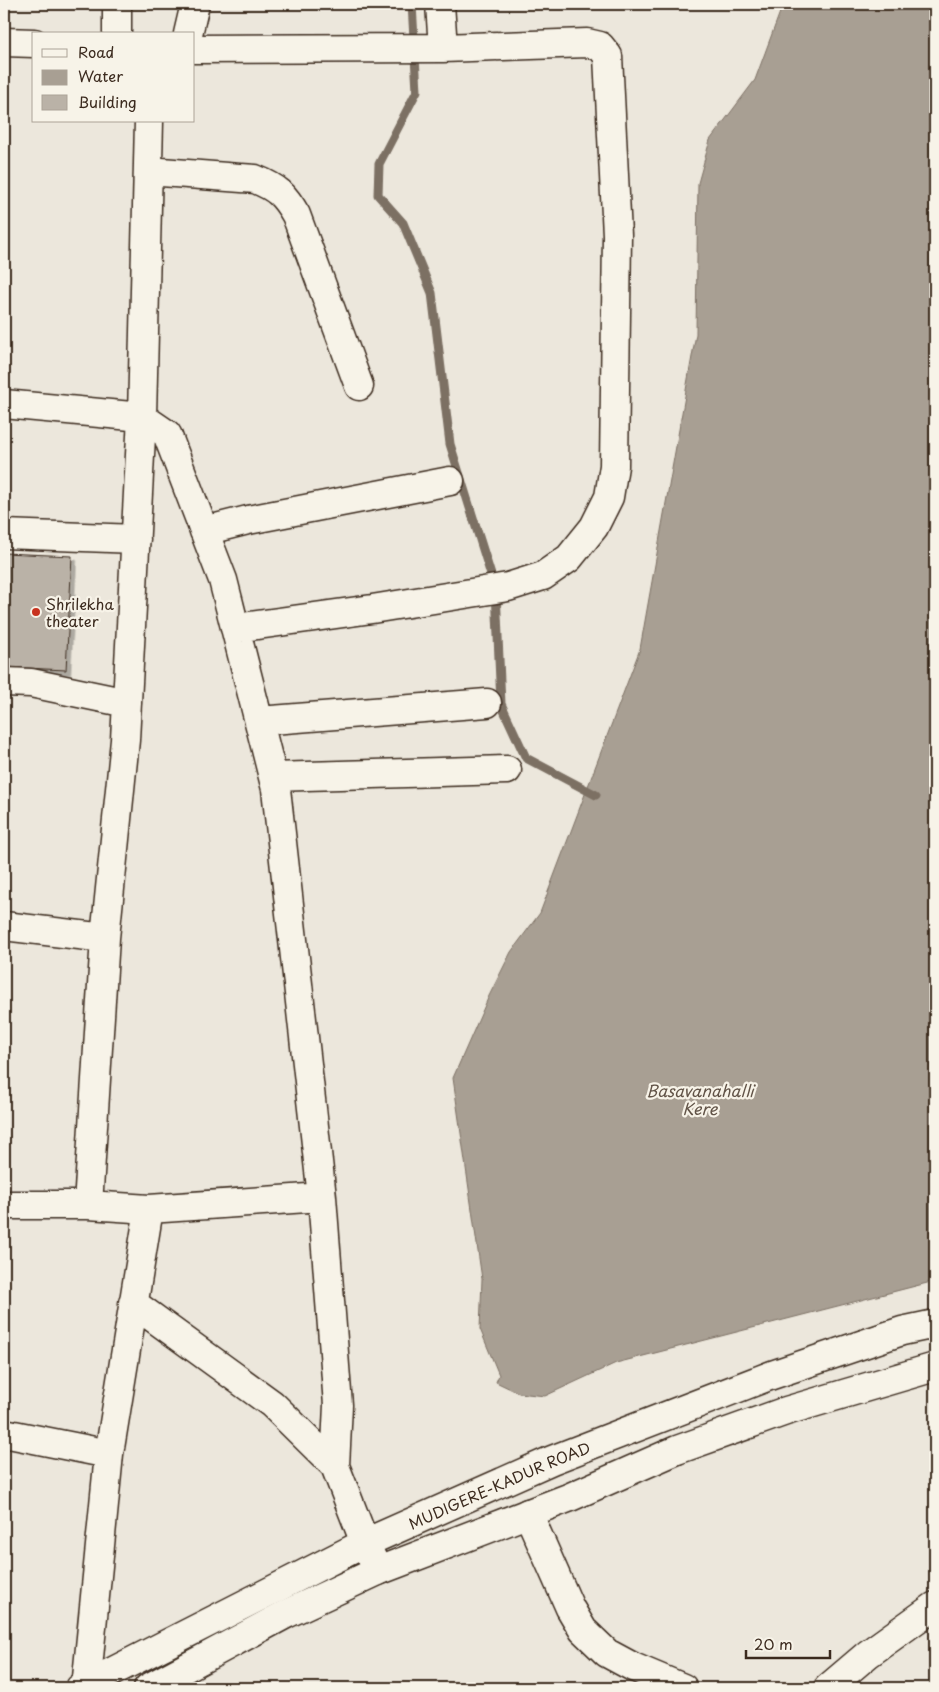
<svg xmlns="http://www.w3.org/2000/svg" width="939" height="1692" font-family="'Playpen Sans',sans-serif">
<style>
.water{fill:#a89f93;stroke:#7c7064}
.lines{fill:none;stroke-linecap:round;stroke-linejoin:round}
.stream{stroke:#7c7064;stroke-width:9}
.building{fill:#bab2a7;stroke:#3b2a1e;filter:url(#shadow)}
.minor-casing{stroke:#3b2a1e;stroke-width:31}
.highway-casing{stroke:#3b2a1e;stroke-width:31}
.minor{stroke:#f7f3e8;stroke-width:28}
.highway{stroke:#f7f3e8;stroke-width:28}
.poi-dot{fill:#c8321e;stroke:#f7f3e8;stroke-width:2}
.labels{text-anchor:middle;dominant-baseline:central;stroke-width:4.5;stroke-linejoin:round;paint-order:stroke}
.poi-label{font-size:15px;fill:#3b2a1e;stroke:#f7f3e8;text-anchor:start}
.street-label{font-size:15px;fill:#3b2a1e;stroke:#f7f3e8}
.water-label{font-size:16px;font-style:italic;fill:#615347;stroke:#f7f3e8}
</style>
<defs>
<filter id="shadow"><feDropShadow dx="4.5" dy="4.5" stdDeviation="0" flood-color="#0004"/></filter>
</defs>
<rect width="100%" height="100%" fill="#ece7dc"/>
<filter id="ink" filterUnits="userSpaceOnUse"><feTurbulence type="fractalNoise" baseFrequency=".02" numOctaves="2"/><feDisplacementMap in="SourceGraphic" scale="10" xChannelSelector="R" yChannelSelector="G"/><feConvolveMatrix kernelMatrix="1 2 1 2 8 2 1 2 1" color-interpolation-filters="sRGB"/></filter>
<g filter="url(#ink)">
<!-- water -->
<path class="water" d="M 783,4 L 935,4 L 935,1281 L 616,1363 L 545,1396 L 519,1393 L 496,1382 L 499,1375 L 480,1329 L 482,1279 L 453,1078 L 489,996 L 511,952 L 540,913 L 640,649 L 696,334 L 698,183 L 710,140 L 755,80 Z"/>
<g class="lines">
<!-- stream -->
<path class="stream" d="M 412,4 L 417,91 L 379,164 L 378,195 L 403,223 L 432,293 L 450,444 L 496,591 L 501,704 L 526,758 L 596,795"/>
</g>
<!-- building -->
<path class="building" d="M 4,553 L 72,556 L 66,670 L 4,667 Z"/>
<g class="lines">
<!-- minor casing -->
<g class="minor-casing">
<path id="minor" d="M 440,4 L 443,48
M 117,34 L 117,4
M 188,34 L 195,4
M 4,42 L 34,43
M 194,49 L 443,48 L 587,43 L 600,46 L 608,56 L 617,235 L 614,466 L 609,497 L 594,527 L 569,558 L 543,576 L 508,587 L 372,609 L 235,628
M 148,171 L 255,179 C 277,188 284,194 296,215 L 359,386
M 4,404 L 142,417 L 167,434 L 223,580 L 276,789 L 322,1197 L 338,1405 L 335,1466
M 204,531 L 248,520 L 450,481
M 4,534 L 136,539
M 4,682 L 31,683 L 127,703
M 259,721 L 487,703
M 273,777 L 507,770
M 4,926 L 105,938
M 4,1205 L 88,1205 L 149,1209 L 322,1197
M 88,1205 L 105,938 L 125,740 L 142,417 L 149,121
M 133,1303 L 272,1404 L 335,1466 L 365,1543 L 378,1571
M 4,1433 L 109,1454
M 528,1513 L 570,1608 L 583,1630 L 607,1653 L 633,1667 L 683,1688
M 86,1688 L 109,1454 L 149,1209
M 828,1688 L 868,1654 L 935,1606"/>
</g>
<!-- highway casing -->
<g class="highway-casing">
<g id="highway">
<path id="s1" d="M 80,1688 L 365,1543 L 552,1460 L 772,1375 L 902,1331 L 935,1324"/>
<path d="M 148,1688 L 286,1614 L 378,1571 L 568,1498 L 677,1450 L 786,1411 L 935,1367"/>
</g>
</g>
<!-- minor -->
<use href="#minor" class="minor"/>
<!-- highway -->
<use href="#highway" class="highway"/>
</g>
</g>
<!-- markers -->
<circle class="poi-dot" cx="36" cy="612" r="5"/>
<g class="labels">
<!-- poi labels -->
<g class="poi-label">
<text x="46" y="603">Shrilekha<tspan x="46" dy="17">theater</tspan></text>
</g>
<!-- street labels -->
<g class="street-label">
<text stroke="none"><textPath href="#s1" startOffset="466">MUDIGERE-KADUR ROAD</textPath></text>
</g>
<!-- water labels -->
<g class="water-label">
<text x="700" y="1090">Basavanahalli<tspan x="700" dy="18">Kere</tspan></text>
</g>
</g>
<!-- margin -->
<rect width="939" height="1692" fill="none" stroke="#f7f3e8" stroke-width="20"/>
<rect x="10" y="10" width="919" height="1672" fill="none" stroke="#3b2a1e" stroke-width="2" filter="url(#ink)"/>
<!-- legend -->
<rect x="32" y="32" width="162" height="90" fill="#f7f3e8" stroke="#aca397"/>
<rect x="42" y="49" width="25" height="8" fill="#f7f3e8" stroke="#aca397"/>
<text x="78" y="58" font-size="15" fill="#3b2a1e">Road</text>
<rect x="42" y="70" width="25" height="15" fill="#a89f93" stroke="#aca397"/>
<text x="78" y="82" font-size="15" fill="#3b2a1e">Water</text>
<rect x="42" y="95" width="25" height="15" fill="#bab2a7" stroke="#aca397"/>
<text x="78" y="108" font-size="15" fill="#3b2a1e">Building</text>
<!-- scale -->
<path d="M746 1650v8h84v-8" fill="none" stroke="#3b2a1e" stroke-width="2.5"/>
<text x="754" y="1650" font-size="15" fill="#3b2a1e" stroke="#f7f3e8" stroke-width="4" paint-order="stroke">20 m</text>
</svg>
